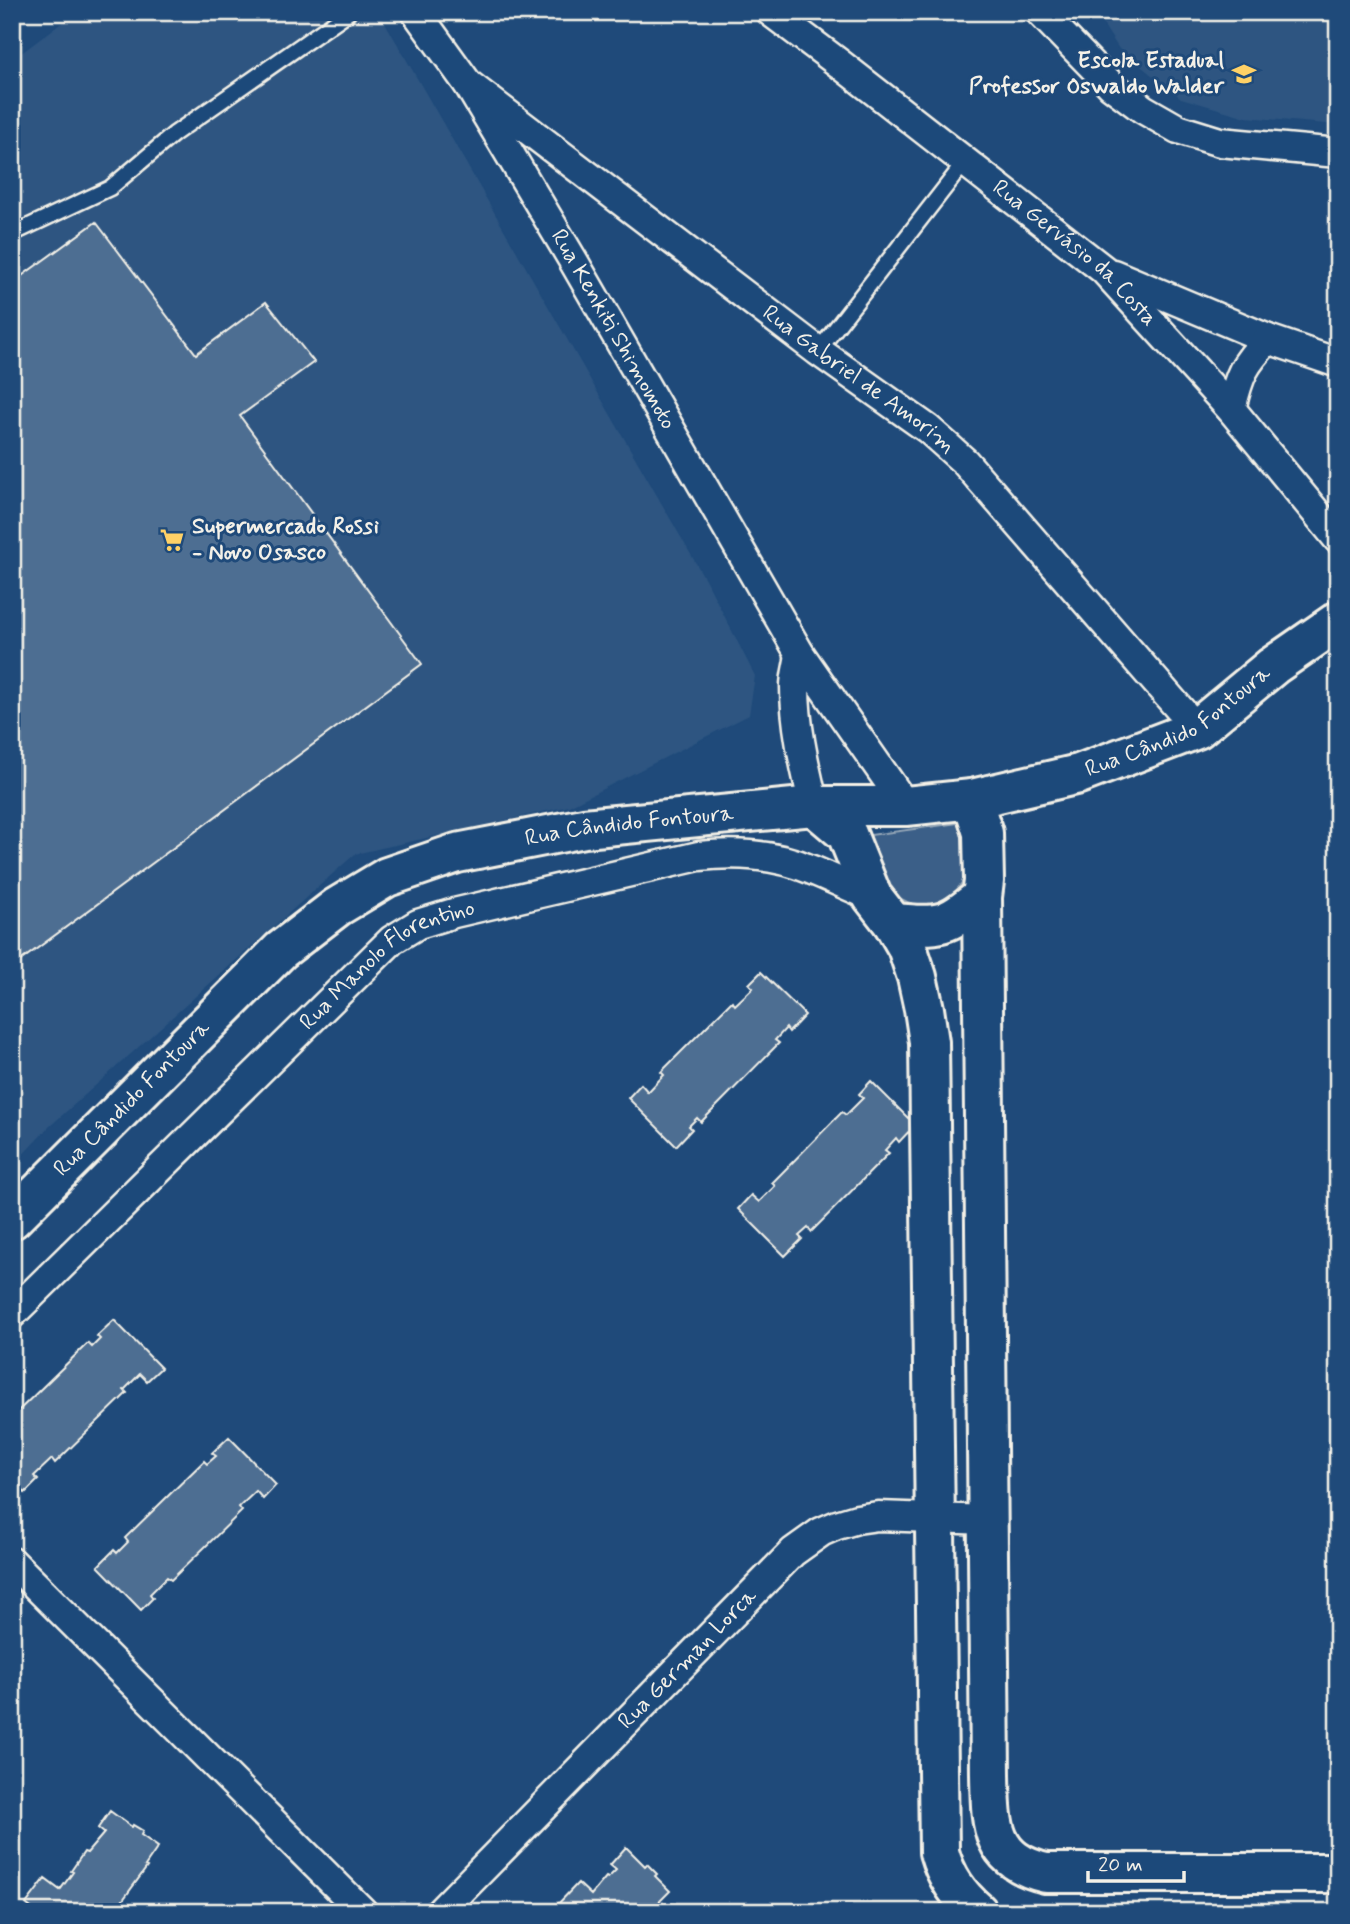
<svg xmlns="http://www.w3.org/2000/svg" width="1350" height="1924" font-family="Mynerve,sans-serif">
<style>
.built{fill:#2d5581}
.green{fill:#3a5f88;stroke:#97a8b8;stroke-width:2}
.building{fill:#4d6e92;stroke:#f4f1e8;stroke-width:2}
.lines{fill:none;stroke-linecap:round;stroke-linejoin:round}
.lane-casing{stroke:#f4f1e8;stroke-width:19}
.street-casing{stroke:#f4f1e8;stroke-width:33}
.secondary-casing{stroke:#f4f1e8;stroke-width:44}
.lane{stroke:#1f4a7a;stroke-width:14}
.street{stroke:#1f4a7a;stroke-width:28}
.secondary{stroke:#1f4a7a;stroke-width:38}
.labels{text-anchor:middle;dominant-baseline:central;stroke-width:6;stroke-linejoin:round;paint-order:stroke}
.poi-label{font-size:23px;font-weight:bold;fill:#f4f1e8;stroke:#1f4a7a;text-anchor:end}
.street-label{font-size:23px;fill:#f4f1e8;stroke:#1f4a7a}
</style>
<rect width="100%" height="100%" fill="#1f4a7a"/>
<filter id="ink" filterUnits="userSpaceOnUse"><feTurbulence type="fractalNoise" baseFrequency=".0143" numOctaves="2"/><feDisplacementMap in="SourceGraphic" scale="14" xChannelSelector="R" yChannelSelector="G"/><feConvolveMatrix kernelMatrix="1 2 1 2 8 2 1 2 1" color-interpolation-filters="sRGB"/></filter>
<g filter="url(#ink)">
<!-- built -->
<path class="built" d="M 76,12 L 379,12 L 709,586 L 755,676 L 749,715 L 569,806 L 355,854 L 49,1127 L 12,1166 L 12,60 Z
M 1095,12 L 1338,12 L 1338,125 L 1246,117 L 1181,98 L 1119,49 Z"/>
<!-- green -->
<path class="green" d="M 958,823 C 962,838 969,857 966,872 C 958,905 915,917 892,891 C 879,878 876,853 870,835 Z"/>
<!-- building -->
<path class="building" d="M 96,222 L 196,354 L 266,302 L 314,362 L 240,416 L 422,664 L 12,967 L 12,283 Z
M 761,972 L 805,1015 L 789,1032 L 786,1028 L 775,1040 L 779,1043 L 701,1122 L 697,1118 L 689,1126 L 692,1129 L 676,1146 L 628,1098 L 641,1084 L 648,1092 L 664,1075 L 661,1072 L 732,1001 L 735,1005 L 753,988 L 749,984 Z
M 871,1081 L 915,1125 L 899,1142 L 896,1138 L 885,1150 L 889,1153 L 811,1232 L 808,1228 L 799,1236 L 802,1239 L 785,1256 L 738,1209 L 751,1195 L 759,1202 L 775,1186 L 772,1183 L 842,1112 L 846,1115 L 863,1098 L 859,1094 Z
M 114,1320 L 161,1368 L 147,1381 L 140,1374 L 124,1390 L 127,1393 L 55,1463 L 52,1459 L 34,1476 L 38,1480 L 25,1493 L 12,1479 L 12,1417 L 88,1343 L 92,1347 L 100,1339 L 97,1336 Z
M 229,1437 L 276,1485 L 263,1499 L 256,1491 L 239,1507 L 242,1511 L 171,1580 L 167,1577 L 150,1594 L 153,1598 L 141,1610 L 98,1566 L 114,1550 L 117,1553 L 128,1542 L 125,1538 L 204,1461 L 207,1464 L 216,1456 L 212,1453 Z
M 110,1811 L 132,1827 L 133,1825 L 143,1831 L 141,1835 L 158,1847 L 145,1866 L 147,1867 L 114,1912 L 36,1912 L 26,1904 L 45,1879 L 60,1890 L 73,1872 L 71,1871 L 84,1852 L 87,1853 L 104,1833 L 98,1828 Z
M 626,1847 L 645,1866 L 647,1864 L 657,1874 L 655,1876 L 670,1891 L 654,1907 L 657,1909 L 654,1912 L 562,1912 L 556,1906 L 578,1883 L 591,1895 L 606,1877 L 608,1878 L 616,1870 L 610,1865 Z"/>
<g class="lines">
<!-- lane casing -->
<g class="lane-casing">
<path id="lane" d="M 12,234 L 110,188 L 174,134 L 349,12
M 818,351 L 965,162"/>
</g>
<!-- street casing -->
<g class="street-casing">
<g id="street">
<path id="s1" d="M 416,12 L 468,84 L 574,262 L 800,654 L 906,806"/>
<path id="s2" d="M 771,12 L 840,64 L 1104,270 L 1231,409 L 1338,539"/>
<path d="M 1040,12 L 1111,85 L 1143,109 L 1178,129 L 1220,142 L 1338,153"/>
<path id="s3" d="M 468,84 L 818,351 L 928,429 L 965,462 L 1197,729"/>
<path d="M 1113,274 L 1268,339 L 1338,363"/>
<path d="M 1231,409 C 1239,375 1243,365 1268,339"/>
<path d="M 800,654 C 799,664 795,676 795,686 C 795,727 805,767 814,806"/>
<path id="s4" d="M 12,1314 L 392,940 L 418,924 L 454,913 L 699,856 C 738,852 776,854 812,870 C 832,878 851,888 872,896"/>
<path d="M 12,1562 L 363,1912"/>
<path id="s5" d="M 440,1912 L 793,1552 L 821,1532 L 837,1525 L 857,1519 L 878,1516 L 988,1520"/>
</g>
</g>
<!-- secondary casing -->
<g class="secondary-casing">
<g id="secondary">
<path d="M 972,799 L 983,833 L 984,881 L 982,897 L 990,1774 C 991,1823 989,1860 1046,1873 L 1338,1873"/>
<path d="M 814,806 L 847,834 L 872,896 L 893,923 L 907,947 L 917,977 L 924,1009 L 929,1042 L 939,1852 C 946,1877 958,1895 978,1912"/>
<path d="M 893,923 C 942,927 944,927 982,897"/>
<path id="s6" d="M 12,1219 L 281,950 L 337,907 L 387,877 L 457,853 L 584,828 L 814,806 L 906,806 L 972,799 L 1079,774 L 1197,729 L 1273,666 L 1338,621"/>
</g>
</g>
<!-- lane -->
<use href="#lane" class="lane"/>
<!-- street -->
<use href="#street" class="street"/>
<!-- secondary -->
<use href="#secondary" class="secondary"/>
</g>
</g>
<!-- icons -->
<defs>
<g id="school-bare" transform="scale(1.89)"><path d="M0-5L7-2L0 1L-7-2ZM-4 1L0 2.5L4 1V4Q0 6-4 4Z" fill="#ffd166" stroke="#1f4a7a" stroke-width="2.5" paint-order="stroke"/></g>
<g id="supermarket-bare" transform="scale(1.89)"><path d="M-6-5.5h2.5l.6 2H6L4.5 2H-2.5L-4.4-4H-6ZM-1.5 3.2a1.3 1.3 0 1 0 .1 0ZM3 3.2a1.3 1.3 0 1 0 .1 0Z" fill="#ffd166" stroke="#1f4a7a" stroke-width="2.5" paint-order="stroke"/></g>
</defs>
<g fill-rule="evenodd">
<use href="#school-bare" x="1244" y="74"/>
<use href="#supermarket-bare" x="172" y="540"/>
</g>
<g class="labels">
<!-- poi labels -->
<g class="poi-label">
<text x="1224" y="61">Escola Estadual<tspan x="1224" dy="26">Professor Oswaldo Walder</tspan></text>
<text x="192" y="527" text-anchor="start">Supermercado Rossi<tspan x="192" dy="26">- Novo Osasco</tspan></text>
</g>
<!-- street labels -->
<g class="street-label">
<text stroke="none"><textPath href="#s2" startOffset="388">Rua Gervásio da Costa</textPath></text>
<text stroke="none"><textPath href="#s1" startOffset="374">Rua Kenkiti Shimomoto</textPath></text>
<text stroke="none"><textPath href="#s3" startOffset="490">Rua Gabriel de Amorim</textPath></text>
<text stroke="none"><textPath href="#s6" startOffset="1325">Rua Cândido Fontoura</textPath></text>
<text stroke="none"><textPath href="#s6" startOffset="758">Rua Cândido Fontoura</textPath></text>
<text stroke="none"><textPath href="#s4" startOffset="516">Rua Manolo Florentino</textPath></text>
<text stroke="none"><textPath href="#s6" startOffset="170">Rua Cândido Fontoura</textPath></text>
<text stroke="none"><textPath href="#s5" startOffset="354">Rua German Lorca</textPath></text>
</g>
</g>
<!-- margin -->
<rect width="1350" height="1924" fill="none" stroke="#1f4a7a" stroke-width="42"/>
<rect x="21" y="21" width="1308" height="1882" fill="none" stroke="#f4f1e8" stroke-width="2.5" filter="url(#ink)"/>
<!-- scale -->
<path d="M1088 1871v10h96v-10" fill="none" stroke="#f4f1e8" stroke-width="3.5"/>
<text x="1098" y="1871" font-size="21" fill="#f4f1e8" stroke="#1f4a7a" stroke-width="5" paint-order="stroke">20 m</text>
</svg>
